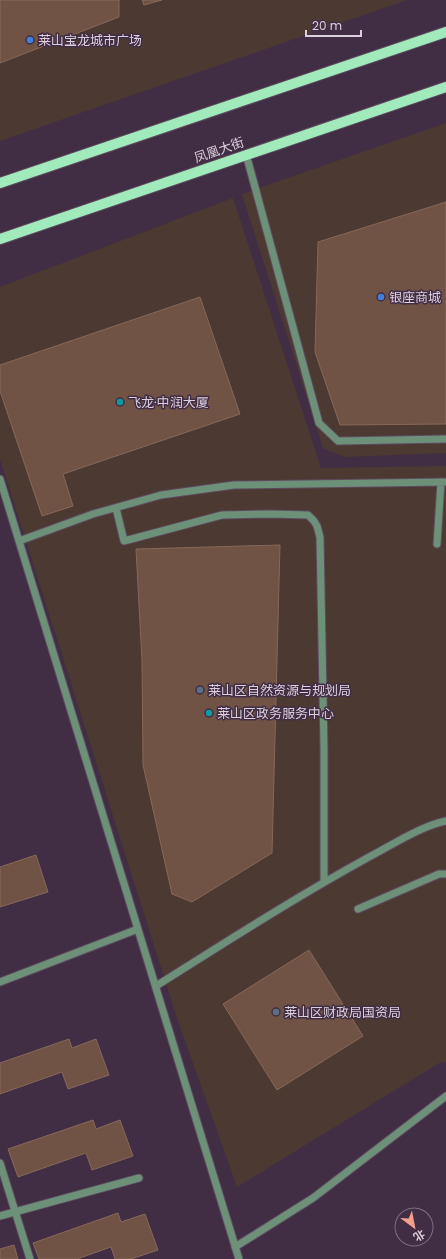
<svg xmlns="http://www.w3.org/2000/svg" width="446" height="1259" font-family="Poppins,'Noto Sans SC',sans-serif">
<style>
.commercial{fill:#4c3932}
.building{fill:#715345;stroke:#876859}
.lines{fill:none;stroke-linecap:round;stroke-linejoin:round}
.minor-casing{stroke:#5e4b60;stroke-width:9}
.major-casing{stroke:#5e4b60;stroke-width:12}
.minor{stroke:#6d9079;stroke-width:7}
.major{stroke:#a1eabb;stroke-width:10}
.shop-dot{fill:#3f7fe0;stroke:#422e44;stroke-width:1.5}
.culture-dot{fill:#0f9aa8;stroke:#422e44;stroke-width:1.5}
.service-dot{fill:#5c6f8a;stroke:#422e44;stroke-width:1.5}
.labels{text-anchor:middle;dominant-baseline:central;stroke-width:3;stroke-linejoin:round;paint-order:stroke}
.poi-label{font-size:13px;fill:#dccfdd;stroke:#422e44;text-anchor:start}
.street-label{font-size:13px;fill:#dccfdd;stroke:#422e44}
</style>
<rect width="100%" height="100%" fill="#422e44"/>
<!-- commercial -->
<path class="commercial" d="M 0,0 L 407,0 L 0,141 Z
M 446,123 L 446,453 L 344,457 L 323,448 L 242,194 Z
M 233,198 L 321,468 L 446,466 L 446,1062 L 441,1062 L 237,1187 L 178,1021 L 0,459 L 0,287 Z"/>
<!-- building -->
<path class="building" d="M 0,0 L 119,0 L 119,17 L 0,63 Z
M 142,0 L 162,0 L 144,5 Z
M 446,202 L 446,424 L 340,425 L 315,352 L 318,242 Z
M 200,297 L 240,414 L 63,474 L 73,506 L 42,516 L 0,391 L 0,365 Z
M 280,545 L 272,853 L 192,902 L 172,894 L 143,765 L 142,660 L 136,549 Z
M 36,855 L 48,892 L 0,907 L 0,867 Z
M 309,950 L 363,1036 L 277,1090 L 223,1004 Z
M 69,1039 L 72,1048 L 96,1039 L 109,1075 L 68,1089 L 62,1072 L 0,1094 L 0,1063 Z
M 93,1120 L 96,1129 L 120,1120 L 133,1156 L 92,1170 L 86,1153 L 18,1177 L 8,1149 Z
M 118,1213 L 121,1222 L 145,1214 L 158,1250 L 131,1259 L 115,1259 L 111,1247 L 77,1259 L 39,1259 L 33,1243 Z
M 14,1245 L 18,1259 L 0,1259 L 0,1249 Z"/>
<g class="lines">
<!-- minor casing -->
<g class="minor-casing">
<path id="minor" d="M 246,154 L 319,423 L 338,441 L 446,439
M 0,479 L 239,1259
M 116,508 L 124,541 L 222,515 L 271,514 L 308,515 L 314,521 L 317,526 L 320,537 L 324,749 L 324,882
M 19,541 L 93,514 L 161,495 L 234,485 L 446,482
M 437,544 L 441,482
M 358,909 L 439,874 L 446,874
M 0,982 L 138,929
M 156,986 C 226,942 296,897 369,857 C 394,844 419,827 446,821
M 0,1163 L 30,1259
M 0,1216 L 139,1178
M 235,1247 L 313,1198 L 446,1096"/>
</g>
<!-- major casing -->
<g class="major-casing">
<path id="major" d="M 0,183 L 446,32
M 0,239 L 446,87"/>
</g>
<!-- minor -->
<use href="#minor" class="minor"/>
<!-- major -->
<use href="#major" class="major"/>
</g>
<!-- markers -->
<g class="shop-dot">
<circle cx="30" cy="40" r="4"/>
<circle cx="381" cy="297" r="4"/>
</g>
<g class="culture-dot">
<circle cx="120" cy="402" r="4"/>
<circle cx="209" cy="713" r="4"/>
</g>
<g class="service-dot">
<circle cx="200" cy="690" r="4"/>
<circle cx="276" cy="1012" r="4"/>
</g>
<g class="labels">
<!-- poi labels -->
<g class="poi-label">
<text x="38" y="40">莱山宝龙城市广场</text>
<text x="389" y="297">银座商城</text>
<text x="128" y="402">飞龙·中润大厦</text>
<text x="208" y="690">莱山区自然资源与规划局</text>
<text x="217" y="713">莱山区政务服务中心</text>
<text x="284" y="1012">莱山区财政局国资局</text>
</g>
<!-- street labels -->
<g class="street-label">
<text transform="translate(219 150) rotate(-19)">凤凰大街</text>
</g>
</g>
<!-- north arrow -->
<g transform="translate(414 1227) rotate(148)"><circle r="19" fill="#422e44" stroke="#806e81"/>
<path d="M0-3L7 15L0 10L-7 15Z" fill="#f49d8b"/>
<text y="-6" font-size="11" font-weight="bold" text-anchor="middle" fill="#dccfdd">北</text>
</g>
<!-- scale -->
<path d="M306 30v6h55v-6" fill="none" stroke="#dccfdd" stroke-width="2"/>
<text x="312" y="30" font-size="12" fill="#dccfdd" stroke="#422e44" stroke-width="3" paint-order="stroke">20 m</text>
</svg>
